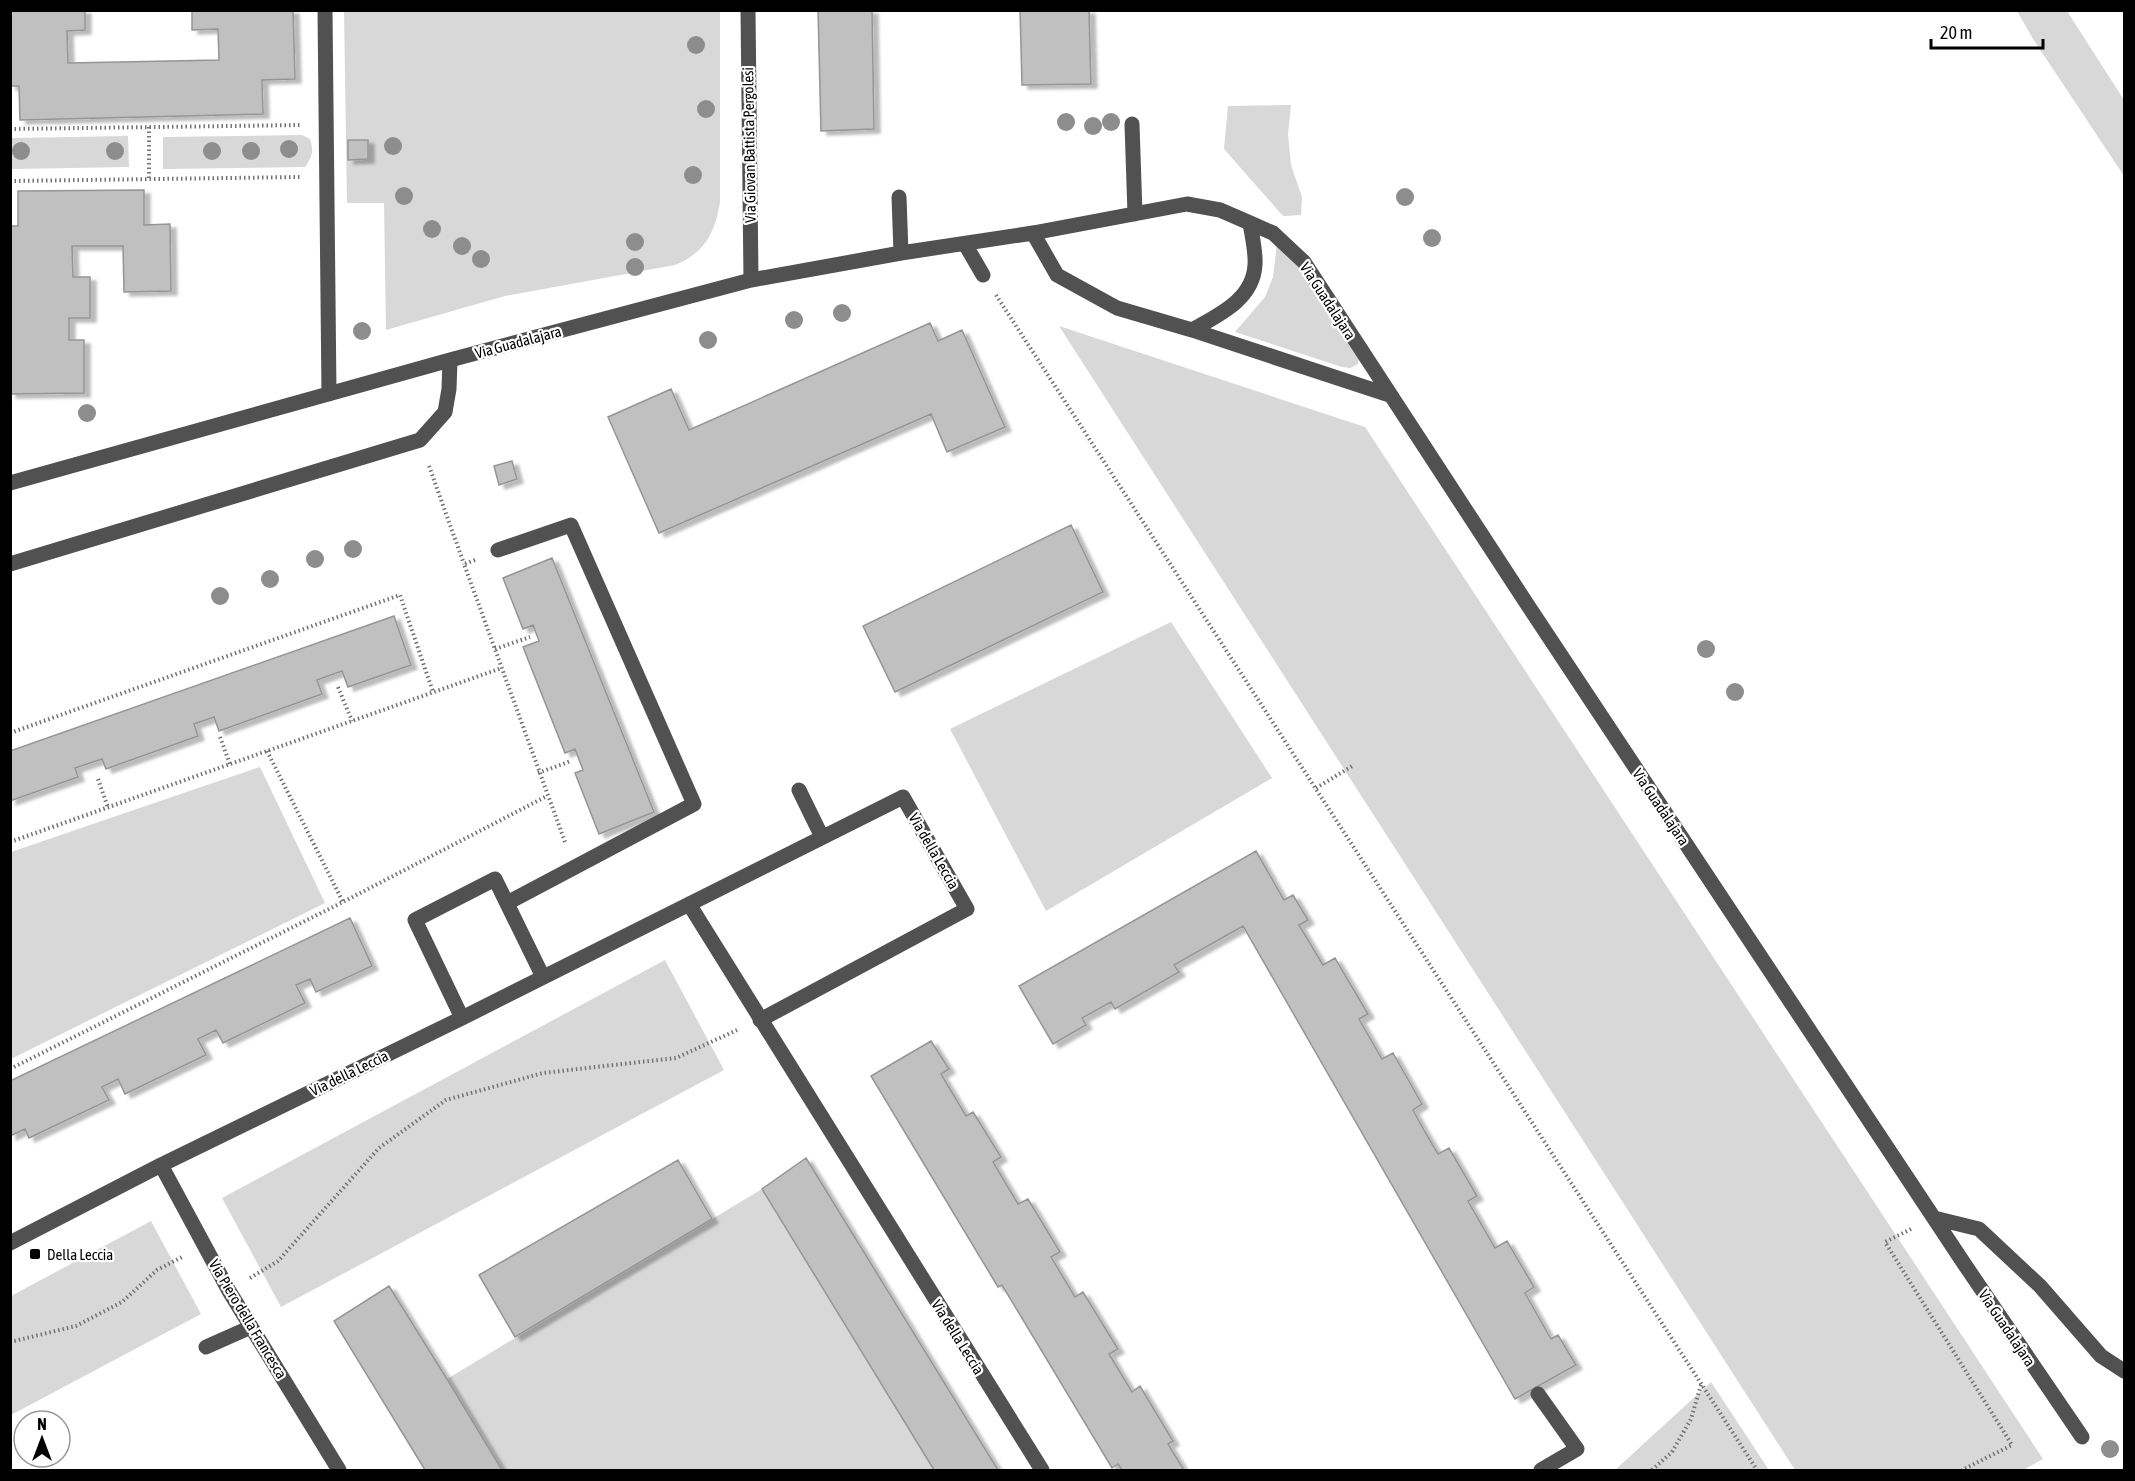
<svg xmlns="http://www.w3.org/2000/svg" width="2135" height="1481" font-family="'Asap Condensed',sans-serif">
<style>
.green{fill:#d8d8d8}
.building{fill:#c0c0c0;stroke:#959595;stroke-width:1.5;filter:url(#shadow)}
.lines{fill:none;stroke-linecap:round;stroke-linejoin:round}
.path{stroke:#737373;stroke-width:4;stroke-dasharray:1.5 3;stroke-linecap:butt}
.minor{stroke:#515151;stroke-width:15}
.tree{fill:#8d8d8d}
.poi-dot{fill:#000;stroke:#fff;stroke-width:2}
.labels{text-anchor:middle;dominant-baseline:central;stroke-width:4.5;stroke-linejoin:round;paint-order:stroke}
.street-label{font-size:15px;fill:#000;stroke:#fff}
.poi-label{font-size:15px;fill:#000;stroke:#fff;text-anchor:start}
</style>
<defs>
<filter id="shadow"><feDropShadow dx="6" dy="4" stdDeviation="1.5" flood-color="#0004"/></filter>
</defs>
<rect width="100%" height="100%" fill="#fff"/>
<!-- green -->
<path class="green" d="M 344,11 L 720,11 L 720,202 C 715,232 705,253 675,265 L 505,296 L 386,330 L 384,203 L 347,203 Z
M 2017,11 L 2067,11 L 2124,100 L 2124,176 L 2033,39 Z
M 1291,105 L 1288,134 L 1291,165 L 1302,197 L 1301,215 L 1283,216 L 1224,149 L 1228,106 Z
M 302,135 L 310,139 C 314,151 312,157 305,167 L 163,169 L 163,137 Z
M 128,136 L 129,167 L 11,169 L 11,138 Z
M 1277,244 L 1296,260 L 1359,359 L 1358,364 L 1350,368 L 1342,367 L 1235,332 L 1265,297 L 1273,277 Z
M 1059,326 L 1365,427 L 2043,1459 L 2023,1470 L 1795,1470 Z
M 1171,622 L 1272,778 L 1046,911 L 950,729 Z
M 260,767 L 325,903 L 11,1059 L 11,852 Z
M 665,960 L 724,1070 L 281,1307 L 222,1198 Z
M 762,1189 L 934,1470 L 502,1470 L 447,1379 Z
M 151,1221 L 201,1314 L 11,1415 L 11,1296 Z
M 1711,1382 L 1769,1470 L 1615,1470 Z"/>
<!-- building -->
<path class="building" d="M 10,10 L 85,10 L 85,30 L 67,31 L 68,63 L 219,60 L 218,29 L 192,30 L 192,10 L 293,10 L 295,79 L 262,80 L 263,114 L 20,120 L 19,86 L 10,86 Z
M 818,10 L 872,10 L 874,129 L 821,131 Z
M 1020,10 L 1089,10 L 1091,84 L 1022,85 Z
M 348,140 L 368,140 L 368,159 L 348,160 Z
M 144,190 L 144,225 L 170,224 L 171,291 L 124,292 L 123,246 L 72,246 L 73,277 L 90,277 L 90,318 L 69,318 L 69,340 L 84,340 L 84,393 L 10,394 L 10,226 L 18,226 L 18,191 Z
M 930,323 L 938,341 L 962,330 L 1005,427 L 947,452 L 931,414 L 659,533 L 608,417 L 671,389 L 689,430 Z
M 512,461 L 517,479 L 499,485 L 494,466 Z
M 1071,525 L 1103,592 L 895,692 L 863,626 Z
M 552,558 L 654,812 L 599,834 L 575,773 L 583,770 L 575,749 L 565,753 L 523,647 L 539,641 L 533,625 L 523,629 L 503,578 Z
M 394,616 L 411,665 L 348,687 L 342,671 L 317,680 L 322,694 L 219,731 L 214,717 L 194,724 L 198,736 L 106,769 L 102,759 L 75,768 L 78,777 L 10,801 L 10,751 Z
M 1256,851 L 1284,900 L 1293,895 L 1308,920 L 1299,925 L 1323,965 L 1335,958 L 1368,1014 L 1359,1019 L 1382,1059 L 1393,1053 L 1422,1104 L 1413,1110 L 1425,1132 L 1438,1154 L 1449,1148 L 1477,1196 L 1468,1201 L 1495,1248 L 1507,1241 L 1534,1287 L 1525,1293 L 1551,1339 L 1558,1335 L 1576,1365 L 1515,1399 L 1243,926 L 1174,965 L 1179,972 L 1115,1009 L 1111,1002 L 1082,1018 L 1086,1025 L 1053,1044 L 1019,986 Z
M 350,918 L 372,966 L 316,992 L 310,979 L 296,985 L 305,1003 L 223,1043 L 216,1030 L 198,1039 L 206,1055 L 125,1094 L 118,1079 L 102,1087 L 109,1100 L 29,1138 L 25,1129 L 10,1136 L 10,1081 Z
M 931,1041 L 949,1069 L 941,1074 L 966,1116 L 973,1112 L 1001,1157 L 993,1162 L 1018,1204 L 1028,1199 L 1060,1252 L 1051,1257 L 1075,1297 L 1083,1292 L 1118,1349 L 1109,1354 L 1132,1392 L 1140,1386 L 1173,1441 L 1168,1444 L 1184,1470 L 1122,1470 L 1118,1464 L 1112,1468 L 1002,1285 L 998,1287 L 871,1076 Z
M 806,1158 L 998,1470 L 934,1470 L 762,1189 Z
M 678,1160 L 712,1219 L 515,1337 L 479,1275 Z
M 389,1286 L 447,1379 L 502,1470 L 425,1470 L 334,1321 Z"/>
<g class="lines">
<!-- path -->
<path class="path" d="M 149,127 L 149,179
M 10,129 L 301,125
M 10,181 L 301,177
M 996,295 L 1757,1470
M 429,466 L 464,564
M 475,560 L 464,564 L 565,842
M 495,649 L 530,637
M 338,687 L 352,721
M 10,733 L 400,595 L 433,692
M 220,737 L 230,764
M 267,751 L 343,902
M 538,773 L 571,761
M 98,779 L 108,808
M 1316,788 L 1354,765
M 10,842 L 502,668
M 10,1069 L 343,902 L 547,796
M 1911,1229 L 1885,1242 L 2012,1445 L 1962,1470
M 250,1278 L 278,1261 L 379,1148 L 446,1100 L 543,1073 L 676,1058 L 737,1030
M 10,1342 L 76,1326 L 122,1302 L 157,1270 L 182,1257
M 1652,1470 L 1672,1452 L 1691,1419 L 1701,1385"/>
<!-- minor -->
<path class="minor" d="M 325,10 L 329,394
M 748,10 L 751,280
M 1132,124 L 1135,214
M 899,197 L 901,253
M 1250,223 L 1273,233 L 1304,262 L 1525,601 L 1965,1265 L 2082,1437
M 965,244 L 983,275
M 1192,330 L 1389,395
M 10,483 L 450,360 L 751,280 L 901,253 L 1033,233 L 1187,204 L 1220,210 L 1250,223 C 1252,236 1256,252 1255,265 C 1253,300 1218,315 1192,330 L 1117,308 L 1057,275 L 1033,233
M 498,550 L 571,525 L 694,804 L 507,903
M 10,564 L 420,440 L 445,412 L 449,389 L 450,360
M 799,790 L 822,837
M 689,904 L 1042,1470
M 462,1018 L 415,920 L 495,879 L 543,977
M 161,1165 L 229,1291 L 339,1470
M 1934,1218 L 1979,1229 L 2040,1286 L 2101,1356 L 2124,1371
M 10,1243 L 161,1165 L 462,1018 L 903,797 L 967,909 L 760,1020
M 206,1347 L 251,1327
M 1538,1394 L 1577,1449 L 1541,1470"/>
</g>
<!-- trees -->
<g class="tree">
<circle cx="696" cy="45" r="9"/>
<circle cx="706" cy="109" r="9"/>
<circle cx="1066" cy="122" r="9"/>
<circle cx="1111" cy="122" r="9"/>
<circle cx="1093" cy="126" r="9"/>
<circle cx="393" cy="146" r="9"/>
<circle cx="289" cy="149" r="9"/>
<circle cx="21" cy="151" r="9"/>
<circle cx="115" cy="151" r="9"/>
<circle cx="212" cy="151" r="9"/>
<circle cx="251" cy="151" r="9"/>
<circle cx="693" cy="175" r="9"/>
<circle cx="404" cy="196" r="9"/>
<circle cx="1405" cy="197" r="9"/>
<circle cx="432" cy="229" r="9"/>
<circle cx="1432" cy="238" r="9"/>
<circle cx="635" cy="242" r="9"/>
<circle cx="462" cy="246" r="9"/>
<circle cx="481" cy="259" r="9"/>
<circle cx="635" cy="267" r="9"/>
<circle cx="842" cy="313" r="9"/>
<circle cx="794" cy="320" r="9"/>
<circle cx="362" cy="331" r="9"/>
<circle cx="708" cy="340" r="9"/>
<circle cx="87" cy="413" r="9"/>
<circle cx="353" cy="549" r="9"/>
<circle cx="315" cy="559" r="9"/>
<circle cx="270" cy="579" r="9"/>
<circle cx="220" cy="596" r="9"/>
<circle cx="1706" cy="649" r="9"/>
<circle cx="1735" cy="692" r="9"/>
<circle cx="2110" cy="1449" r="9"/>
</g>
<!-- markers -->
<rect class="poi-dot" x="29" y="1248" width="12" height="12" rx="3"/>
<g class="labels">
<!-- street labels -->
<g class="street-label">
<text transform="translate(749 145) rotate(-91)">Via Giovan Battista Pergolesi</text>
<text transform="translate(1328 301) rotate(57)">Via Guadalajara</text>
<text transform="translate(518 342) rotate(-15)">Via Guadalajara</text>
<text transform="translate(1661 807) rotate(56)">Via Guadalajara</text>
<text transform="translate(934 851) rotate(60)">Via della Leccia</text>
<text transform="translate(349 1073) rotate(-26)">Via della Leccia</text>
<text transform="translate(248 1319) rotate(59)">Via Piero della Francesca</text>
<text transform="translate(2007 1328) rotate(56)">Via Guadalajara</text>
<text transform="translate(958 1337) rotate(58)">Via della Leccia</text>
</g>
<!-- poi labels -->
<g class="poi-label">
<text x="47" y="1254">Della Leccia</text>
</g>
</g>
<!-- border -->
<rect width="2135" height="1481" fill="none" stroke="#000000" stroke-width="24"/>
<!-- north arrow -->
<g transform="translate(42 1439)"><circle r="28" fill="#ffffff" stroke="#999999" stroke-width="1.5"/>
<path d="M0-4.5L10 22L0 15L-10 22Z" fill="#000000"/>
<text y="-9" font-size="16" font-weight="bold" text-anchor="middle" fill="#000000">N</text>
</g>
<!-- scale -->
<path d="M1931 39v9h112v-9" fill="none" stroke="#000000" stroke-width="3"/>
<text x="1940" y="39" font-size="18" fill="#000000" stroke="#ffffff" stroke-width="4.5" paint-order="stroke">20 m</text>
</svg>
